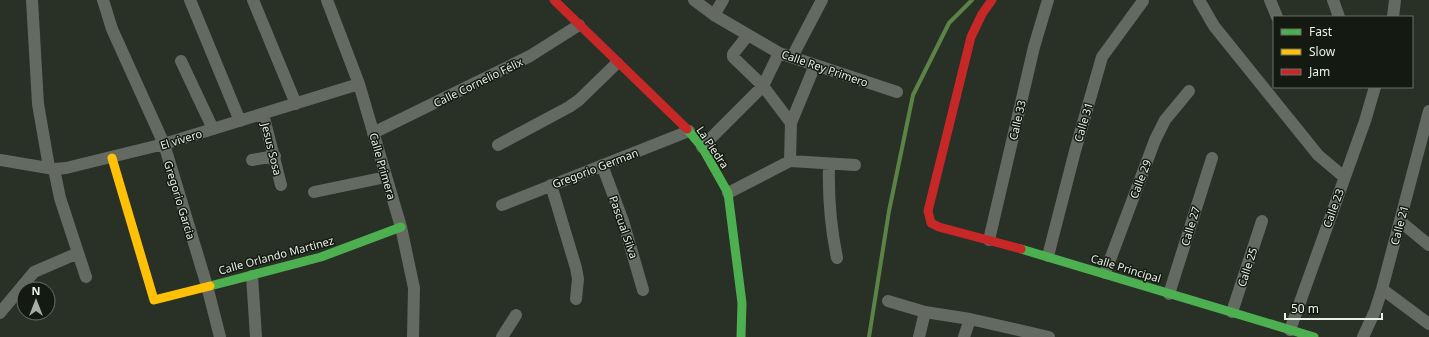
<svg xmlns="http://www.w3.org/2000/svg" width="1429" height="337" font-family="'Noto Sans',sans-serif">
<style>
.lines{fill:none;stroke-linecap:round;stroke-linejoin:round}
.stream{stroke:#5c8346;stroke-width:4}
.street{stroke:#646a62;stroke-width:12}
.fast{stroke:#4caf50;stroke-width:9}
.slow{stroke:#ffc107;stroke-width:9}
.jam{stroke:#c62828;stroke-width:9}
.labels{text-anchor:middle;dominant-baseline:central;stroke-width:3;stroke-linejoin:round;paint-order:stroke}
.street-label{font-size:11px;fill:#e9f1e5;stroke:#141a11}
</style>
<rect width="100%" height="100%" fill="#293026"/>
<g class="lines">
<!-- stream -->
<path class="stream" d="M 869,337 L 889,211 L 913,95 L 949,23 L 972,0"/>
<!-- street -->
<path class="street" d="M 32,0 L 38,104 L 49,167
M 103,0 L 112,29 L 164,144 L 207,286 L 220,337
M 190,0 L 240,121
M 253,0 L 296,104
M 327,0 L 359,84 L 401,227 L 414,288 L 413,337
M 694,0 L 714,15 L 779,53 L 897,92
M 1199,0 L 1214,26 L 1318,155 L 1344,177
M 1270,0 L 1277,17
M 1333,0 L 1339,17
M 714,15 L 723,0
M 1393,17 L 1395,0
M 748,35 L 733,54 L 733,57 L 763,86 L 791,123
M 792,57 L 822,0
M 181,61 L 213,129
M 263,114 L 281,185
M 373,133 L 530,56 L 579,25
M 498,145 L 569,107 L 579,100 L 617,63
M 702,147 L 763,86 L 779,53
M 0,160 L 54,169 L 66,168 L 164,144 L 359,84
M 252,160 L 275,156
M 790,161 L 791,123 L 815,65
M 829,164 C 828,198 830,224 837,258
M 602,165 L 623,221 L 643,290
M 54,169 L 60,198 L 86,277
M 551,185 L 576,268 L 578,279 L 576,299
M 314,192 L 386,177
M 728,193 L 790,161 L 855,165
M 502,205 L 689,131
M 1401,222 L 1429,245
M 989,240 L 1034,47 L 1048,0
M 1048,256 L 1075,151 L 1102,57 L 1143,1
M 1105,273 L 1155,140 L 1165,120 L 1189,91
M 252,276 L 256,337
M 1382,289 L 1429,324
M 1169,294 L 1212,158
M 888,301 L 925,312 L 970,319 L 1049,337
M 1232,312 L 1262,221
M 0,313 L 34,272 L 78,253
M 1290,330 L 1365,121 L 1375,87
M 502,337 L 516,315
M 919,337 L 925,312
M 964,337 L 970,319
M 1363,337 L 1375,311 L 1382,289 L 1429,111"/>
<!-- fast -->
<path class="fast" d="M 687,129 L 702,147 L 728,193 L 742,303 L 741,337
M 1021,249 L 1314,337
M 210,286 L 321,257 L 401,227"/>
<!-- slow -->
<path class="slow" d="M 112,158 L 154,300 L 210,286"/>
<!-- jam -->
<path class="jam" d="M 554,0 L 687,129
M 992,0 L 982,14 L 971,37 L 928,211 L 931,223 L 939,227 L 1021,249"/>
</g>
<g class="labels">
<!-- street labels -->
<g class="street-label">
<text transform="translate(825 68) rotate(19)">Calle Rey Primero</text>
<text transform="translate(478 82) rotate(-26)">Calle Cornelio Félix</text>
<text transform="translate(1017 120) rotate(-77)">Calle 33</text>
<text transform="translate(1083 122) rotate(-74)">Calle 31</text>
<text transform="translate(181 139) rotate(-17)">El vivero</text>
<text transform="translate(713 147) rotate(56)">La Piedra</text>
<text transform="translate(272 149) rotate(76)">Jesus Sosa</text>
<text transform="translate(383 166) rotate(74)">Calle Primera</text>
<text transform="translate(595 168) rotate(-21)">Gregorio German</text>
<text transform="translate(1140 179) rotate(-69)">Calle 29</text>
<text transform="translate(180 200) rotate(73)">Gregorio Garcia</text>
<text transform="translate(1333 208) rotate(-70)">Calle 23</text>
<text transform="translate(1399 225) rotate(-75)">Calle 21</text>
<text transform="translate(1190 226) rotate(-73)">Calle 27</text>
<text transform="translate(624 227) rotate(71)">Pascual Silva</text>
<text transform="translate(276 255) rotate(-15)">Calle Orlando Martinez</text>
<text transform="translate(1247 267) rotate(-72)">Calle 25</text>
<text transform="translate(1126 268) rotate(17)">Calle Principal</text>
</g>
</g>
<!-- legend -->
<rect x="1273" y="16" width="140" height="72" fill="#141a11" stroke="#697066"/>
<rect x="1281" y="29" width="20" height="6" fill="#4caf50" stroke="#697066"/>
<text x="1309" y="36" font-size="12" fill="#e9f1e5">Fast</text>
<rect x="1281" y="49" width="20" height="6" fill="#ffc107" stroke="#697066"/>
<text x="1309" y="56" font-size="12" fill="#e9f1e5">Slow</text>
<rect x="1281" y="69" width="20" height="6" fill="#c62828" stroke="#697066"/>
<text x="1309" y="76" font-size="12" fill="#e9f1e5">Jam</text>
<!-- north arrow -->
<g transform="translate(36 301)"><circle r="19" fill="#141a11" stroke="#697066"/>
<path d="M0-3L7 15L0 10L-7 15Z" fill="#a6ada2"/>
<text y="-6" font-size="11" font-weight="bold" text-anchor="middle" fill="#e9f1e5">N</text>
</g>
<!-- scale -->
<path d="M1285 313v6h97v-6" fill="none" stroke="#e9f1e5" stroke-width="2"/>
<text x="1291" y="313" font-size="12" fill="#e9f1e5" stroke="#141a11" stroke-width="3" paint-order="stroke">50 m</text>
</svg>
